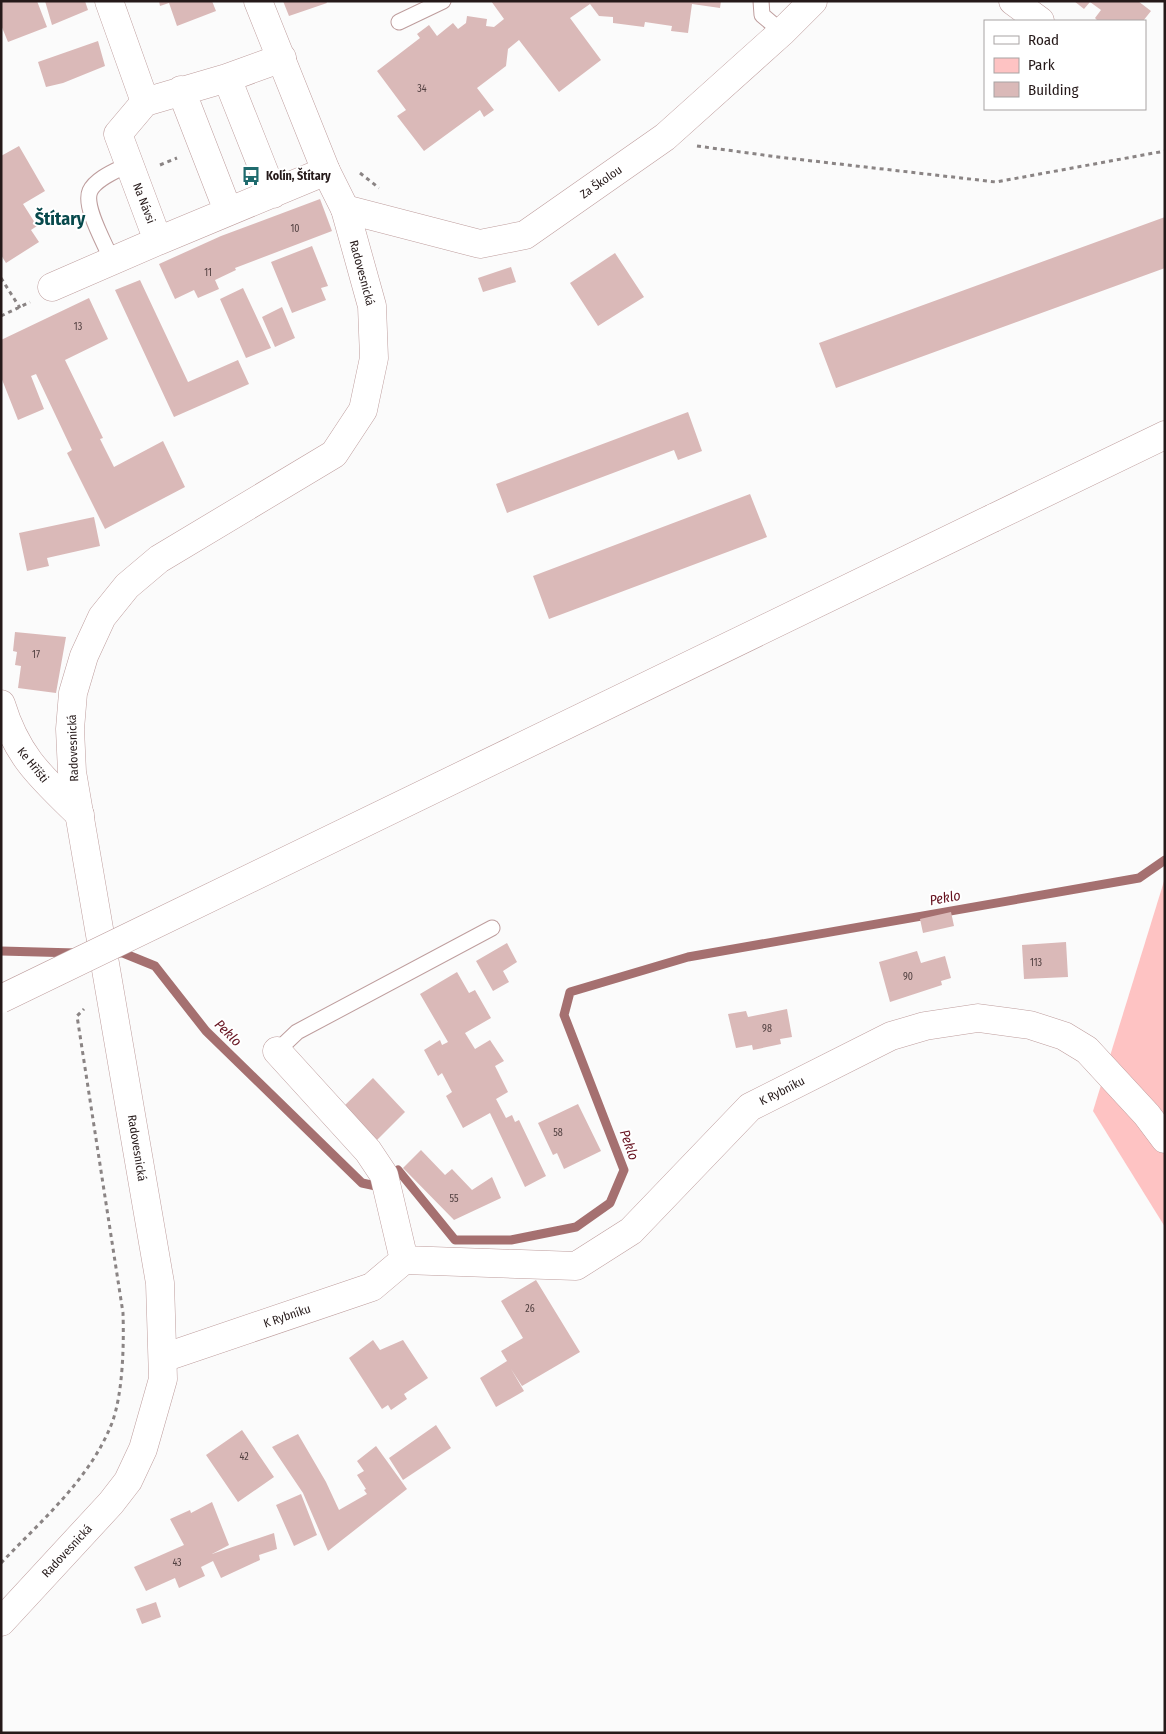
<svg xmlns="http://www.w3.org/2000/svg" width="1166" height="1734" font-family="'Fira Sans Condensed',sans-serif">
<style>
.green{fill:#fec3c3}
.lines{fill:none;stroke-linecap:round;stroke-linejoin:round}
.stream{stroke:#a57070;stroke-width:9}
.building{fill:#dab9b8}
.lane-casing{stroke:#be9d9d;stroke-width:17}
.street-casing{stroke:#be9d9d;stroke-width:29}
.secondary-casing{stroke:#be9d9d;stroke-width:29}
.primary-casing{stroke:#be9d9d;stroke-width:29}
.path{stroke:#8a8484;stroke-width:3;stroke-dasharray:4 4;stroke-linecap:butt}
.lane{stroke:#fff;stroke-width:15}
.street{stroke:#fff;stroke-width:28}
.secondary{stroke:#fff;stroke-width:28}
.primary{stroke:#fff;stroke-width:28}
.primary-bridge-casing{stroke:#be9d9d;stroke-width:29;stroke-linecap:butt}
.primary-bridge{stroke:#fff;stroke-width:28}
.labels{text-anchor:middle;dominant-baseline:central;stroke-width:4;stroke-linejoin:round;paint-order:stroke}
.number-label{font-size:10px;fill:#524141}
.poi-label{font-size:12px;font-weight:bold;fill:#251919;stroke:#fff;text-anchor:start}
.street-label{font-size:12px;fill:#251919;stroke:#fff}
.water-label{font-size:14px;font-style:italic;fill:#65111e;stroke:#fff}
.district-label{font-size:18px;font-weight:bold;fill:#07494c;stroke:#fff}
</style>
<rect width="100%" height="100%" fill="#fbfbfb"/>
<!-- green -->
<path class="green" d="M 1165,878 L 1165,1227 L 1093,1111 Z"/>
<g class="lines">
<!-- stream -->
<path class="stream" d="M 1,951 L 76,953
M 114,953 L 123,953 L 155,966 L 206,1031 L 362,1183 L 376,1186 L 398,1170 L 455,1240 L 511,1240 L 576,1227 L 610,1203 L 624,1170 L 564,1015 L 570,992 L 688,957 L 1139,878 L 1165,860"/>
</g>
<!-- building -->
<path class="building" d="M 1,1 L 37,1 L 47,27 L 8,42 L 1,25 Z
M 45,1 L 85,1 L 88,10 L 52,25 Z
M 159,1 L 212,1 L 216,11 L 177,26 L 169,3 L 160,6 Z
M 283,1 L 326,1 L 327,3 L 289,16 Z
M 491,1 L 721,1 L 720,8 L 692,4 L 688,33 L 671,31 L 672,26 L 645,22 L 644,27 L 613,23 L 613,17 L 599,16 L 590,4 L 570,18 L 601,60 L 559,92 L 519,40 L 508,49 L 506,66 L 477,88 L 494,110 L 484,117 L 480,110 L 424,151 L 397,116 L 406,110 L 377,71 L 420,38 L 417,34 L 429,25 L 437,36 L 453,23 L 458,29 L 466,23 L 467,16 L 487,19 L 486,26 L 494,27 L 504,19 Z
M 1074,1 L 1138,1 L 1151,11 L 1143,21 L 1098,21 L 1095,18 L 1101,10 L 1090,2 L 1084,9 Z
M 98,41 L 105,66 L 63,83 L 46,87 L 38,62 Z
M 19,146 L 45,191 L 23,204 L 37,226 L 31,230 L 39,242 L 6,263 L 1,255 L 1,156 Z
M 320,199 L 332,231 L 235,268 L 236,270 L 215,280 L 219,289 L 198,298 L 194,290 L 175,299 L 159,264 L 221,236 Z
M 1165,217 L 1165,268 L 836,388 L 819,343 Z
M 312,246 L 328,286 L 321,288 L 326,300 L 292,313 L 271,262 Z
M 615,253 L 644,297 L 598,326 L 570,283 Z
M 511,267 L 516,282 L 483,292 L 478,278 Z
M 140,280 L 188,382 L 238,360 L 249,384 L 174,417 L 115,290 Z
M 243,288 L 271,348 L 246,358 L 220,299 Z
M 89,298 L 108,339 L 65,360 L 103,438 L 100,439 L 114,467 L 163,441 L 185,487 L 105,529 L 67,453 L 72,450 L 36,374 L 31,376 L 44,409 L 18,420 L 1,377 L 1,340 Z
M 282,307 L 295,338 L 275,347 L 262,317 Z
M 688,412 L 702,451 L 678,460 L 674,450 L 507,513 L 496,484 Z
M 750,494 L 767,537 L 549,619 L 533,576 Z
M 94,517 L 100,546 L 47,558 L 49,566 L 27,571 L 19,533 Z
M 15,632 L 66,637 L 56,693 L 18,688 L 21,666 L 15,665 L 17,652 L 13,651 Z
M 951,912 L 954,926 L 923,933 L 920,919 Z
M 1066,942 L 1068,977 L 1024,979 L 1022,945 Z
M 507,943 L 517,962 L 503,971 L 509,982 L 493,991 L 476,961 Z
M 917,951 L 921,963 L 945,956 L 951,978 L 941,981 L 942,985 L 890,1002 L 879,962 Z
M 457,972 L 469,993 L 475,990 L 491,1018 L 465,1033 L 475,1049 L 490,1040 L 504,1061 L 495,1066 L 508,1092 L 496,1099 L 506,1118 L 512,1115 L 515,1122 L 519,1120 L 546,1176 L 525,1187 L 490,1113 L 463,1128 L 446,1096 L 452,1092 L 442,1073 L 438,1076 L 424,1050 L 440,1040 L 442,1045 L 448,1042 L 420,994 Z
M 787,1009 L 792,1037 L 780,1039 L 781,1044 L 753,1050 L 752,1045 L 736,1048 L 728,1014 L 746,1011 L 748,1017 Z
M 373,1078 L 405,1112 L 377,1140 L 344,1106 Z
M 578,1104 L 601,1151 L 564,1169 L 557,1153 L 553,1155 L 538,1123 Z
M 421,1150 L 445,1175 L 452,1169 L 472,1190 L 492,1177 L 501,1198 L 454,1220 L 403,1168 Z
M 536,1280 L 580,1352 L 522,1386 L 511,1369 L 524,1391 L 496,1407 L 480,1378 L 507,1361 L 501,1351 L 523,1338 L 501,1301 Z
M 373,1340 L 380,1350 L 403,1340 L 428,1378 L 404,1394 L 407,1399 L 391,1410 L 388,1405 L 382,1409 L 349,1358 Z
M 436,1425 L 451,1448 L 403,1480 L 389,1458 Z
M 242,1430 L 274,1477 L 238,1502 L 206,1455 Z
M 298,1434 L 326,1482 L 339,1510 L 367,1494 L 364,1490 L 366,1489 L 357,1475 L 364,1471 L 357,1461 L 376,1446 L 407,1489 L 328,1551 L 303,1493 L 272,1447 Z
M 301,1494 L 317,1535 L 294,1546 L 276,1505 Z
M 212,1502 L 229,1545 L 212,1554 L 274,1533 L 277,1549 L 259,1555 L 260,1560 L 221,1578 L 213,1561 L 201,1567 L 205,1576 L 179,1588 L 175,1578 L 146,1591 L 134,1567 L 184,1545 L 170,1519 L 190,1510 L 191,1513 Z
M 156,1602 L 161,1617 L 142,1624 L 136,1609 Z"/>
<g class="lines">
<!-- lane casing -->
<g class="lane-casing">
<path id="lane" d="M 761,1 L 762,15 L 782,32
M 399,22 L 443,1
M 112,261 C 106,245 83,207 90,191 C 96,178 118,170 129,164
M 277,1051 L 297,1032 L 492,928"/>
</g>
<!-- street casing -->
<g class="street-casing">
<path id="street" d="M 109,1 L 145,102
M 1013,1 L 1040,21
M 227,78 L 145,102 L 118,134 L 158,241 L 326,171
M 181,90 L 228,211
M 273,194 L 227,78 L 282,58
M 345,209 L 480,244 L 525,235 L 665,137 L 782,32 L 813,1
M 52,287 L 158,241
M 1,704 C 17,757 42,778 80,815
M 277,1051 L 368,1151 L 384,1175 L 404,1260
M 163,1358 L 372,1287 L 404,1260 L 576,1266 L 631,1231 L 750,1107 L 891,1036 L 925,1026 L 978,1018 L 1030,1025 L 1064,1036 L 1087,1050 L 1147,1115 L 1165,1139"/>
</g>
<!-- secondary casing -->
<g class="secondary-casing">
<path id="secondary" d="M 1,1622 L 111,1503 L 128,1481 L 143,1449 L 163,1379 L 160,1283 L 72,772 L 70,729 L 73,693 L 84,656 L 102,617 L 127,586 L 159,559 L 334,454 L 363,410 L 374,358 L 372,306 L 345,209 L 326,171 L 258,1"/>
</g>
<!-- primary casing -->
<g class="primary-casing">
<path id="primary" d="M 993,518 L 1165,435"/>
</g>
<!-- path -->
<path class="path" d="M 697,146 L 778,157 L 996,182 L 1165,151
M 160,165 L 177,158
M 360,173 L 379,188
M 1,278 L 20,308
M 1,316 L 30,302
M 1,1563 C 42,1520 90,1479 112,1423 C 123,1393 124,1345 123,1313 L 77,1016 L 84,1009"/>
<!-- lane -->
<use href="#lane" class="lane"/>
<!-- street -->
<use href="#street" class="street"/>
<!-- secondary -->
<use href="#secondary" class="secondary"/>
<!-- primary -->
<use href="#primary" class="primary"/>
<!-- primary-bridge casing -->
<g class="primary-bridge-casing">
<path id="primary-bridge" d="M 1,999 L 993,518"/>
</g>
<!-- primary-bridge -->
<use href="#primary-bridge" class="primary-bridge"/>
</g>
<!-- icons -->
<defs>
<g id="bus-bare" transform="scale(1.5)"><path d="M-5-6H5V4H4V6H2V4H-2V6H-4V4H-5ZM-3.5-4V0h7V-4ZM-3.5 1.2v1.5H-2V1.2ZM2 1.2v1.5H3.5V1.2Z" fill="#1f6b6e" stroke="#fff" stroke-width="2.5" paint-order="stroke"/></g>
</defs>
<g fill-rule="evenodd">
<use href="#bus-bare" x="251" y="176"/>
</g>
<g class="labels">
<!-- number labels -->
<g class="number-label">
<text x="422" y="89">34</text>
<text x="295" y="229">10</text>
<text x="208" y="273">11</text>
<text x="78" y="327">13</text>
<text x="36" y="655">17</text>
<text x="1036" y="963">113</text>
<text x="908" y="977">90</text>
<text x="767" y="1029">98</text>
<text x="558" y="1133">58</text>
<text x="454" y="1199">55</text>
<text x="530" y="1309">26</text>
<text x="244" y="1457">42</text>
<text x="177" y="1563">43</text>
</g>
<!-- poi labels -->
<g class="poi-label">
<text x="266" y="176">Kolín, Štítary</text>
</g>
<!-- street labels -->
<g class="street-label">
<text transform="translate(601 182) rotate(-35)">Za Školou</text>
<text transform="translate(144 203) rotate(69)">Na Návsi</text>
<text transform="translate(362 273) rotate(75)">Radovesnická</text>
<text transform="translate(73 748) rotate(-92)">Radovesnická</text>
<text transform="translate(33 765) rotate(51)">Ke Hřišti</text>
<text transform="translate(782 1091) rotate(-27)">K Rybníku</text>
<text transform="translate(137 1148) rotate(81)">Radovesnická</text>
<text transform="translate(287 1316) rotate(-19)">K Rybníku</text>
<text transform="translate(67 1551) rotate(-47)">Radovesnická</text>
</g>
<!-- water labels -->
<g class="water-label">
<text transform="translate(945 898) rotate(-10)">Peklo</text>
<text transform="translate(228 1033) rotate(45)">Peklo</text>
<text transform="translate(629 1145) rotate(70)">Peklo</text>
</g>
<!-- district labels -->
<g class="district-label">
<text x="60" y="219">Štítary</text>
</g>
</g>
<!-- border -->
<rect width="1166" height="1734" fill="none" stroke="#251919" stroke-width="5"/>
<!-- legend -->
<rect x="984" y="20" width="162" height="90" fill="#ffffff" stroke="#a8a3a3"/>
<rect x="994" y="36" width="25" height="8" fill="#ffffff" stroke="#a8a3a3"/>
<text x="1028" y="45" font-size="15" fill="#251919">Road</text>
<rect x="994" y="58" width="25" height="15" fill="#fec3c3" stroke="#a8a3a3"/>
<text x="1028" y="70" font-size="15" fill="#251919">Park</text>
<rect x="994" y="82" width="25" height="15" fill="#dab9b8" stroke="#a8a3a3"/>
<text x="1028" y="95" font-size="15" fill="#251919">Building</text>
</svg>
